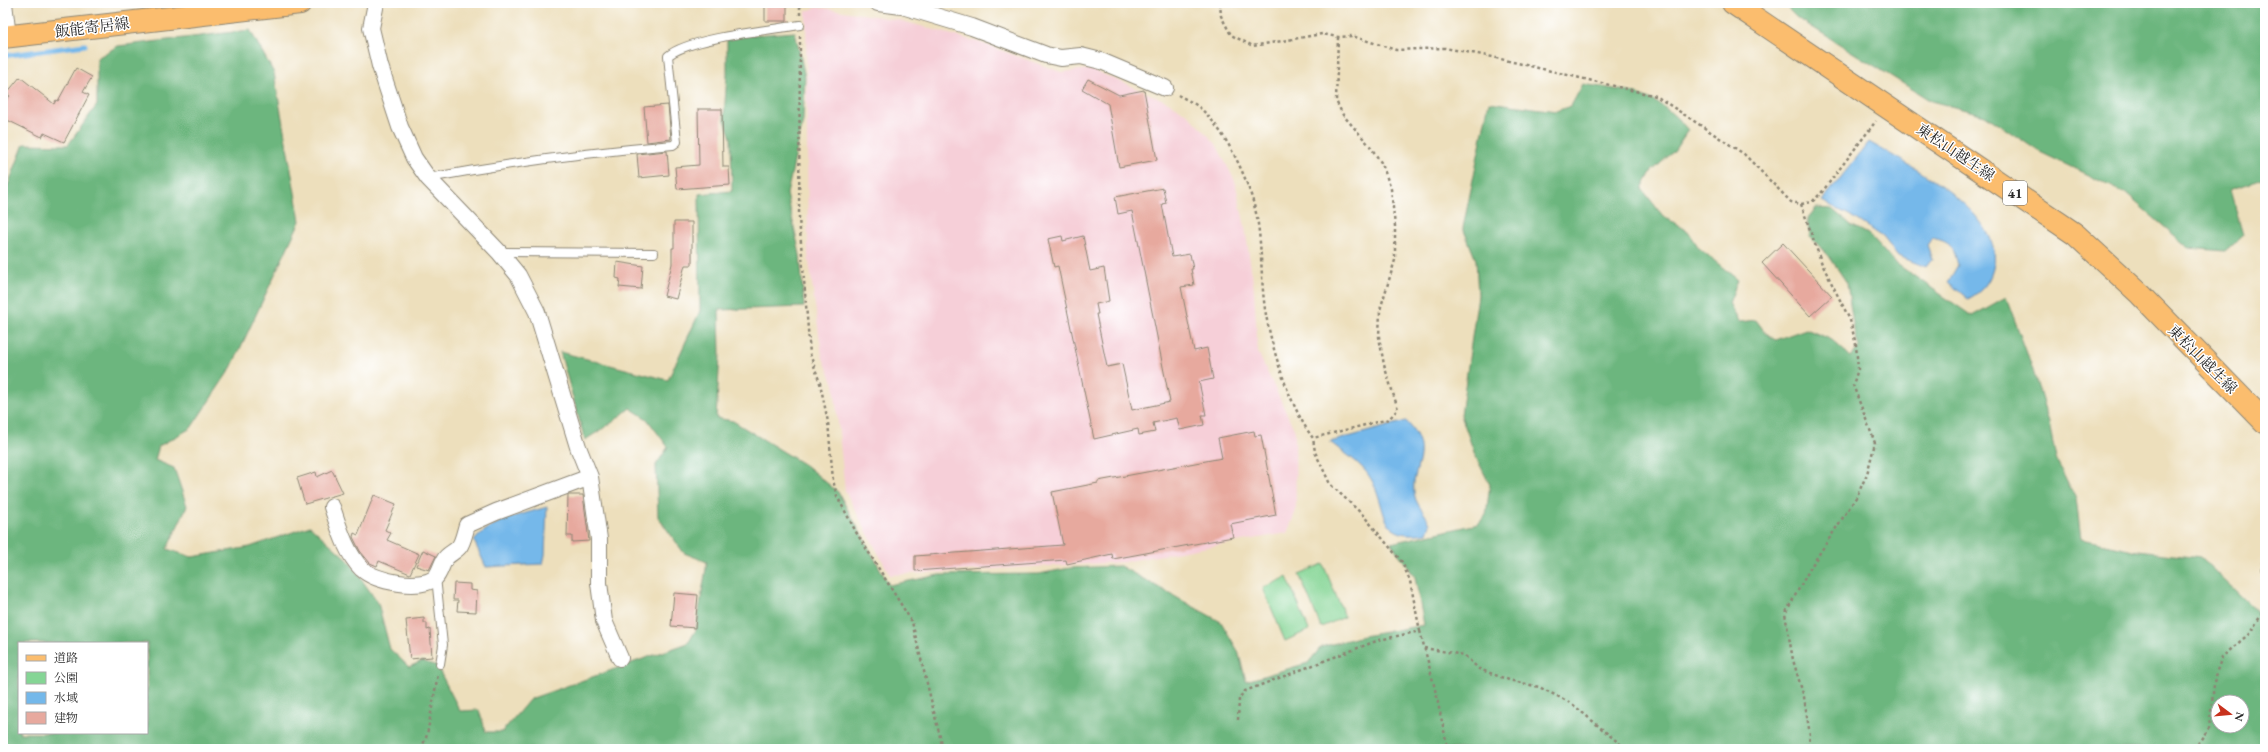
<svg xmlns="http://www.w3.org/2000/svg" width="2268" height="752" font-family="'EB Garamond','Noto Serif JP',serif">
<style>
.built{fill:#f6cfd8}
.green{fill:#85d595;stroke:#588060}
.forest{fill:#6cb67e;stroke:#4c7054;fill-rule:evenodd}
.water{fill:#74b8ea;stroke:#50728a}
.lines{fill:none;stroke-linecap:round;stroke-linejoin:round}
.stream{stroke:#74b8ea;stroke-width:5}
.building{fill:#e7a99e}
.lane-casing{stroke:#8c8574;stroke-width:10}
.street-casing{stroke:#8c8574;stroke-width:18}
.primary-casing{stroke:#8c8574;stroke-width:24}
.path{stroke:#8c8574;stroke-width:2.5;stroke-dasharray:3 3;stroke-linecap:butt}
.lane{stroke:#fff;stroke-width:8}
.street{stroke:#fff;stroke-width:16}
.primary{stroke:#fbbd6e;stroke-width:22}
.labels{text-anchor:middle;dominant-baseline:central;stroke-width:3;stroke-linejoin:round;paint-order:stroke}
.shield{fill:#fff;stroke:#6b6b6b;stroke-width:1}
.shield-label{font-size:14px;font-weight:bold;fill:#2b2b2b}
.street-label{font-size:15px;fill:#2b2b2b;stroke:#fff}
</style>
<rect width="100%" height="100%" fill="#fff"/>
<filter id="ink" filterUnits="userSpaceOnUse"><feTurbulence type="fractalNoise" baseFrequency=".025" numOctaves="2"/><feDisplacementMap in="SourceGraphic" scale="8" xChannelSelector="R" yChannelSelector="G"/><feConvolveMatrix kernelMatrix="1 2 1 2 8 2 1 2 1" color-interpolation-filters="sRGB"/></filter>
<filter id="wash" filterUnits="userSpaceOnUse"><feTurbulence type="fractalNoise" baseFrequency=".012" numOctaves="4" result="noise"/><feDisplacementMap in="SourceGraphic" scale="16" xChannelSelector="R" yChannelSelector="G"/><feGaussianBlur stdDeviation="0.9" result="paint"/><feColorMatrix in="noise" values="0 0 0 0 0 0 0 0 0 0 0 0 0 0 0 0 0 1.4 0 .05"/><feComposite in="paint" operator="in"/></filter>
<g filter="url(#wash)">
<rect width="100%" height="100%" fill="#eddfbc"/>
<!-- built -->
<path class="built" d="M 818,7 L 899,20 L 978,42 L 1061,72 L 1091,69 L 1168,102 L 1190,116 L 1216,144 L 1235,181 L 1245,227 L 1254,289 L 1258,352 L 1295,431 L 1296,511 L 1287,533 L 1123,562 L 890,575 L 845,491 L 834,384 L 822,356 L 808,254 L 806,11 Z"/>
<!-- green -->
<path class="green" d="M 1323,564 L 1345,617 L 1321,627 L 1299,574 Z
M 1287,577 L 1309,630 L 1285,641 L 1263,588 Z"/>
<!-- forest -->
<path class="forest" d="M 1782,3 L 2265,3 L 2265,178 L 2230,190 L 2243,235 L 2225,251 L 2189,248 L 2125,193 L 2038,151 L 1985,115 L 1931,101 L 1796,17 Z
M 250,30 L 274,73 L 300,221 L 231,368 L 191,428 L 159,446 L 155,460 L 174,468 L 187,506 L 167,549 L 192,557 L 250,547 L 310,526 L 348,560 L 378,603 L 390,649 L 409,667 L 422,661 L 437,666 L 460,711 L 479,710 L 486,732 L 502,732 L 530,699 L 688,643 L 696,630 L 707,562 L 684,553 L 658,517 L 656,465 L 668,447 L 647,419 L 630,408 L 613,422 L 585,440 L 560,352 L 668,380 L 700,311 L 699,194 L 732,191 L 731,138 L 724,117 L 727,74 L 727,37 L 795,32 L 805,77 L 803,121 L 787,194 L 800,255 L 804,307 L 719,310 L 720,355 L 716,418 L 733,421 L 805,465 L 838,492 L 889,585 L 939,575 L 1039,574 L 1070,568 L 1120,566 L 1221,622 L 1238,651 L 1246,681 L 1308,663 L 1321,647 L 1363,636 L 1424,625 L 1415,577 L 1391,543 L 1478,524 L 1486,515 L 1490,485 L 1475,455 L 1461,415 L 1478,295 L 1476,260 L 1463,228 L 1489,102 L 1556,111 L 1571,106 L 1583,84 C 1630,92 1655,91 1688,130 L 1674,151 L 1651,172 L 1642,189 L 1663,216 L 1688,231 L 1699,248 L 1738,280 L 1729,303 L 1739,322 L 1756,320 L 1765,332 L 1775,340 L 1806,329 L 1832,340 L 1851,357 L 1859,347 L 1854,330 L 1847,283 L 1829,256 L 1810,237 L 1807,219 L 1816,208 L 1832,209 L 1851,225 L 1868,234 L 1894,262 L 1972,316 L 2006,297 L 2031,364 L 2049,423 L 2056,459 L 2076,499 L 2081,539 L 2138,551 L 2201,558 L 2265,619 L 2265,749 L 3,749 L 3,198 L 24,144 L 68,145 L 97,105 L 97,58 L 118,46 ZM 19,643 L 147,643 L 147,733 L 19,733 ZM 2218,702 L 2242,702 L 2242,726 L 2218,726 Z"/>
<!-- water -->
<path class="water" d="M 1869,142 C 1907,164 2002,211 1994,264 C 1991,281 1983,291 1968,299 L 1948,282 L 1958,265 C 1953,246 1951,242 1932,238 L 1927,245 L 1932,259 L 1926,267 L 1898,256 L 1883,237 L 1855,218 L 1822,201 Z
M 1406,421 C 1438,454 1405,472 1416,500 C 1419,508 1427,515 1430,524 L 1427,533 C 1376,541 1389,510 1371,479 C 1362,463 1345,454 1330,442 Z
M 547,507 L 545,555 L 543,564 L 486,567 L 474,541 C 491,520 521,515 547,507 Z"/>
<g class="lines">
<!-- stream -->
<path class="stream" d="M 3,56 L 85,45"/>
</g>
<g id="blocks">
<!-- building -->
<path class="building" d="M 765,3 L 787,3 L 787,21 L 765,21 Z
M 76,68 L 92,77 L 83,92 L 89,95 L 64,142 L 44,133 L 42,137 L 3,118 L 3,104 L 10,96 L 7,93 L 20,77 L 54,104 L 56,100 L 58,101 Z
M 1088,79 L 1119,95 L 1144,90 L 1157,160 L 1119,167 L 1108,104 L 1082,89 Z
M 668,105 L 671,139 L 647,142 L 644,107 Z
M 698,109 L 722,109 L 723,167 L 729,167 L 730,185 L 677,189 L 675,167 L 699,165 Z
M 667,151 L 669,175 L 639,178 L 637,154 Z
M 1163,188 L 1166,203 L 1162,204 L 1172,257 L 1190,254 L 1193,269 L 1191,269 L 1194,285 L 1181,287 L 1194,351 L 1207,348 L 1213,379 L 1199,382 L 1206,415 L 1202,415 L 1204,425 L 1180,430 L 1177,418 L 1153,423 L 1155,432 L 1139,435 L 1138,429 L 1094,439 L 1058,266 L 1054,267 L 1048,239 L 1062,236 L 1063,241 L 1083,236 L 1090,271 L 1104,268 L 1109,301 L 1096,304 L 1098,314 L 1096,314 L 1107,367 L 1122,364 L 1132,410 L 1170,402 L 1132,211 L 1118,214 L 1115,197 Z
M 674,222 L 692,222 L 692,265 L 685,265 L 676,299 L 664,296 L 672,264 L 672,248 L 674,248 Z
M 1783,243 L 1832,296 L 1810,316 L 1762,263 Z
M 617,262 L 643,266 L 641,289 L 619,287 L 620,279 L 616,278 Z
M 1254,431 L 1255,436 L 1261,435 L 1276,515 L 1230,524 L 1233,537 L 1113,559 L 1112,554 L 1067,564 L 1066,560 L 915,571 L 915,556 L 1063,545 L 1052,492 L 1098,483 L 1098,481 L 1222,458 L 1218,438 Z
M 332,470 L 343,493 L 305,504 L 297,478 L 316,472 L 317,477 Z
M 374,495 L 396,504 L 385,530 L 391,533 L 387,540 L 419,554 L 410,574 L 379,561 L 377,566 L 370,563 L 360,551 L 353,537 L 354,533 L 358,535 Z
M 568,495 L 583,495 L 589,541 L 572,542 L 572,536 L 567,536 Z
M 423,550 L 436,556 L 429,570 L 416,566 Z
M 454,583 L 470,584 L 470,590 L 477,591 L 476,612 L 457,611 L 458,600 L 453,600 Z
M 674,593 L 698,595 L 695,628 L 671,626 Z
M 424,618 L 424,623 L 427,623 L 427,630 L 430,629 L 432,657 L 410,659 L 406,620 Z"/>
</g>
</g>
<g filter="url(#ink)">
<use href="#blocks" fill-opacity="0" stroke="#8c8574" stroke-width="1"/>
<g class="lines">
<!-- lane casing -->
<g class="lane-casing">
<path id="lane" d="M 428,178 C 509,163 591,152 673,145 L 677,142 L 668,56 C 688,38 770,30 800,25
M 499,252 L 654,253
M 436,577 L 443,645 L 440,664"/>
</g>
<!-- street casing -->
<g class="street-casing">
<path id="street" d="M 4,3 L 8,37
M 376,3 L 371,28 L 380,66 L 400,127 L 414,158 L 428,178 L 499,252 L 518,275 L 537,312 L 578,447 L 590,477 L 599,539 L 599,583 L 604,621 L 620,658
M 878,3 L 902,6 L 972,27 L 1046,55 L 1061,58 L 1081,56 L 1101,61 L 1165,88
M 332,507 C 339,528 346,553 362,569 C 376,582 420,590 435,578 C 440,573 441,565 445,559 C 448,554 455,552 459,547 C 463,542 465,531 467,525 L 496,512 L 590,477"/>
</g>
<!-- primary casing -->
<g class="primary-casing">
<path id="primary" d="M 1733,3 L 2075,234 L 2140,294 L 2265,422
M 3,37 L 300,3"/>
</g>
<!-- path -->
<path class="path" d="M 1220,3 L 1221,16 L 1231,35 L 1253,46 L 1322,34 L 1338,37 L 1352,36 L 1396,50 L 1445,48 L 1488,56 L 1656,96 L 1744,154 L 1791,202 L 1801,204 L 1812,202 L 1822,192 L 1876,121
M 800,15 L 800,3
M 800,36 L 799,218 L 810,354 L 820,383 L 828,422 L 833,480 L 837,496 L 856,532 L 912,622 L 943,749
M 1178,95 C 1185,99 1195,103 1201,109 C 1228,133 1253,188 1258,224 C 1262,252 1261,281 1265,309 C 1271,347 1290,408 1313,438 L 1389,419 L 1398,409 L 1384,365 L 1379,337 L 1380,310 L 1395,260 L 1395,226 L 1391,189 L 1382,164 L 1370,146 L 1343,115 L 1336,101 L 1338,37
M 1801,204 L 1822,264 L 1850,320 L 1856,345 L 1858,369 L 1853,385 L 1875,443 L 1867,474 L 1857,496 L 1812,565 L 1785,614 L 1793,660 L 1804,697 L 1810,735 L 1808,749
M 2265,557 L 2262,561 L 2265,606
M 1420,631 L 1434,685 L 1448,749
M 1424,648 L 1464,655 L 1479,669 L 1509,680 L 1539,687 L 1571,703 L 1626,749
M 1238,720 L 1239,698 L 1245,691 L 1379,640 L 1420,631 L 1410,581 L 1402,562 L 1363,515 L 1330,484 L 1315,452 L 1313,438
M 421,749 L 427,735 L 438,674
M 2194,749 L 2209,728 L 2215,676 L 2222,657 L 2250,633 L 2265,609"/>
<!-- lane -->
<use href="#lane" class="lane"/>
<!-- street -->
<use href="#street" class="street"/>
<!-- primary -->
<use href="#primary" class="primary"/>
</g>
</g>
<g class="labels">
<!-- shield labels -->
<rect class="shield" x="2003" y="181" width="24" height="24" rx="3"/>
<g class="shield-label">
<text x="2015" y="193">41</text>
</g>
<!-- street labels -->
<g class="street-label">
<text transform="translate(92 27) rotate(-7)">飯能寄居線</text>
<text transform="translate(1956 152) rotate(34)">東松山越生線</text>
<text transform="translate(2203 359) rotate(45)">東松山越生線</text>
</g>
</g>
<!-- margin -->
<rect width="2268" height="752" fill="none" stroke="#fff" stroke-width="16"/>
<!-- legend -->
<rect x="18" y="642" width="130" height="92" fill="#ffffff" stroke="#aaaaaa"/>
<rect x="26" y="655" width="20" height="6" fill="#fbbd6e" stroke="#aaaaaa"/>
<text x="54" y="662" font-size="12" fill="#2b2b2b">道路</text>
<rect x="26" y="672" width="20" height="12" fill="#85d595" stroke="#aaaaaa"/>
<text x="54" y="682" font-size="12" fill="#2b2b2b">公園</text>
<rect x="26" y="692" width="20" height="12" fill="#74b8ea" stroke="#aaaaaa"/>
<text x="54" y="702" font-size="12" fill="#2b2b2b">水域</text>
<rect x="26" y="712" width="20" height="12" fill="#e7a99e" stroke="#aaaaaa"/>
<text x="54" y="722" font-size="12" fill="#2b2b2b">建物</text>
<!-- north arrow -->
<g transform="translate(2230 714) rotate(106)"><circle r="19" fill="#ffffff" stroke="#aaaaaa"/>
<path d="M0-3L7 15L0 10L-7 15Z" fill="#c8321e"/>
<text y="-6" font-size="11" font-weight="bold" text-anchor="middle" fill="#2b2b2b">N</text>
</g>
</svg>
